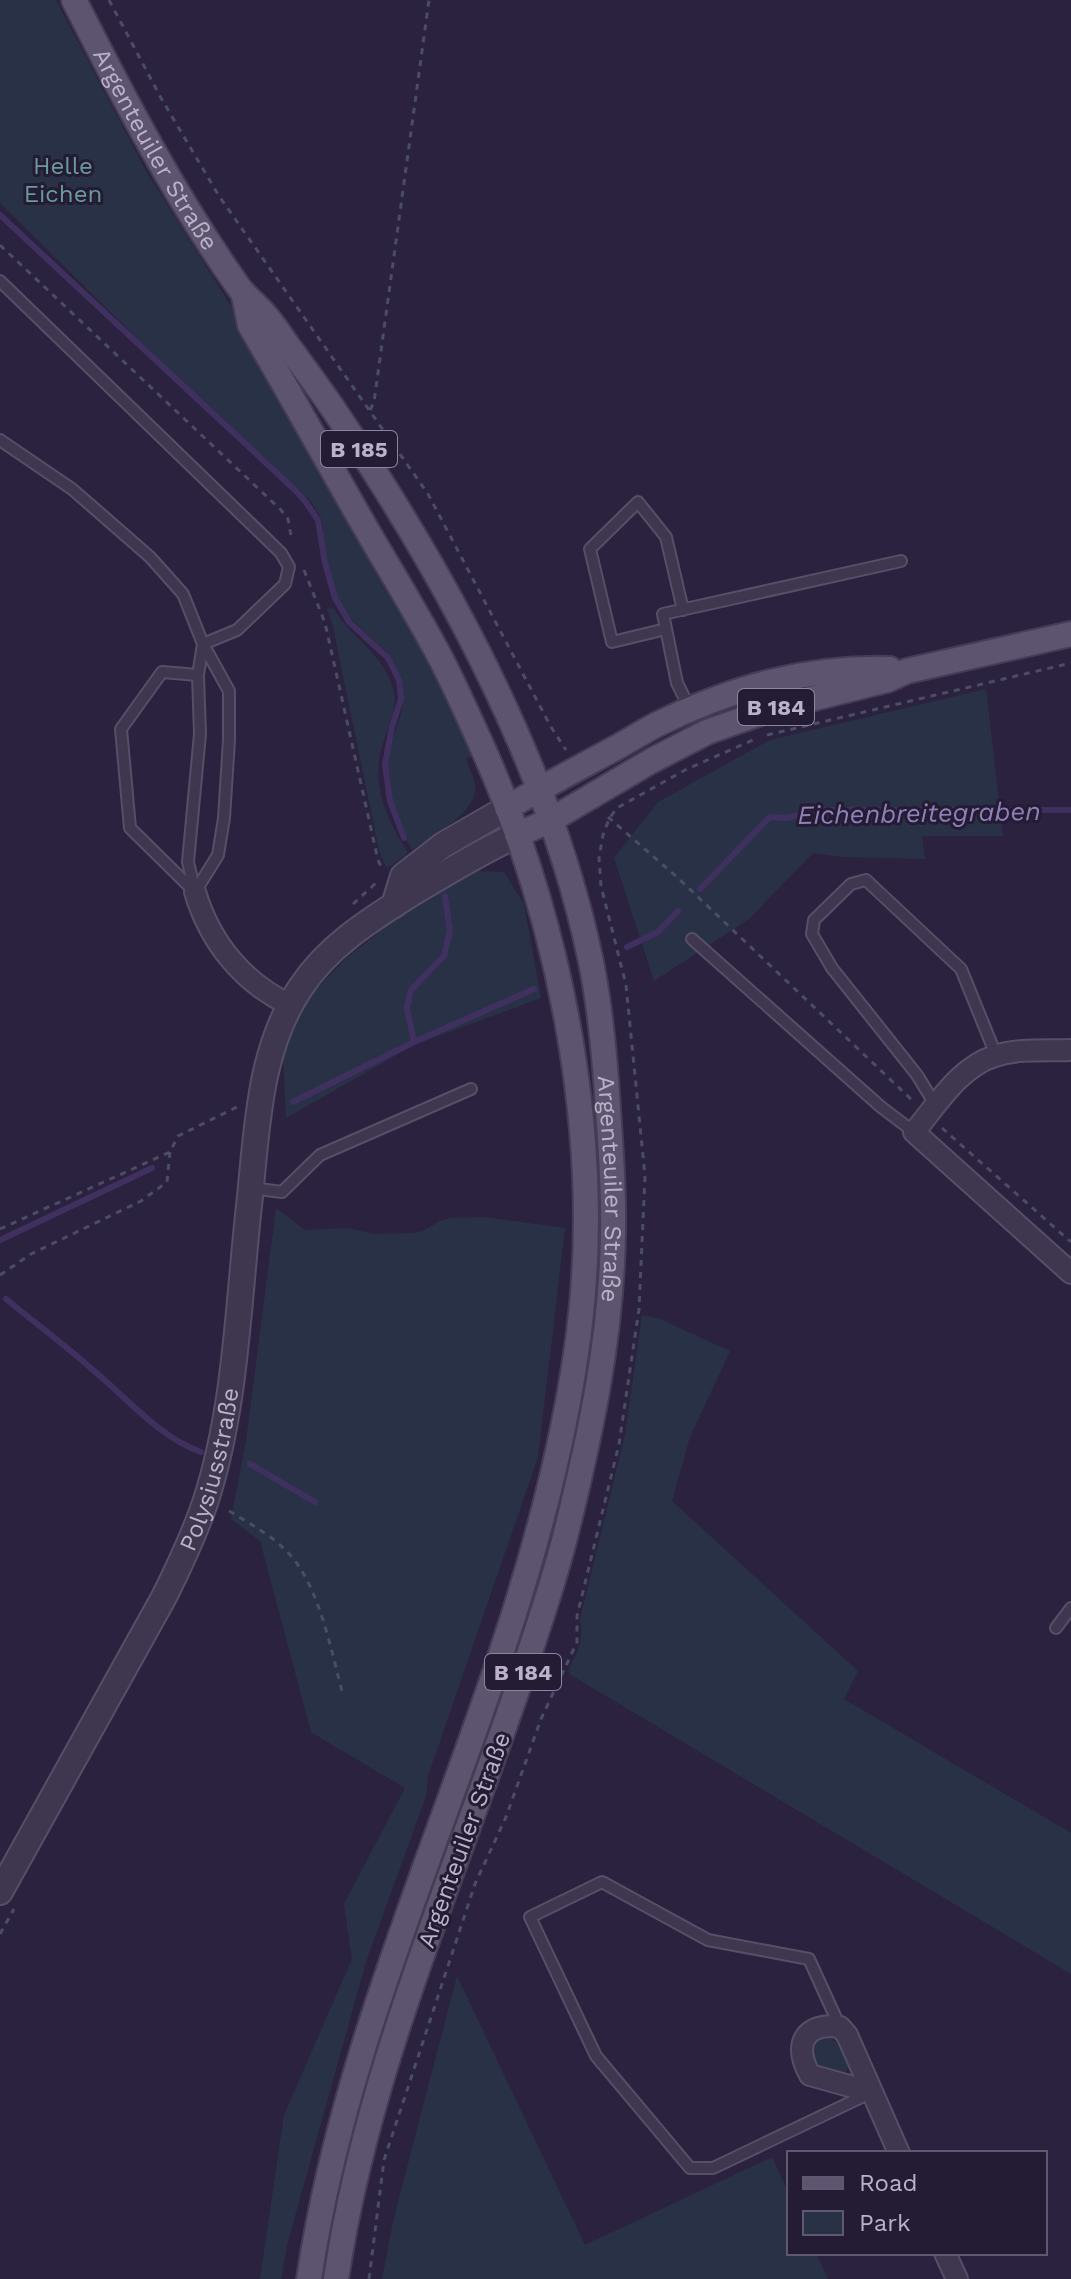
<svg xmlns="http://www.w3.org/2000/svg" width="1071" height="2279" font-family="'Work Sans',sans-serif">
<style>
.green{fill:#293147}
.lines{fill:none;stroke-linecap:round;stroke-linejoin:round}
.stream{stroke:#403060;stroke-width:6}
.service-casing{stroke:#574e67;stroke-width:14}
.minor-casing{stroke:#574e67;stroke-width:24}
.tertiary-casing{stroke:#574e67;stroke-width:28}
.primary-casing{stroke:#453c55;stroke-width:28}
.path{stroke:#4a4d63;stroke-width:3;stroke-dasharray:6 6;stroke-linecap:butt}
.service{stroke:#3f364f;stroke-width:10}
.minor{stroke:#3f364f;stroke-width:20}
.tertiary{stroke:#3f364f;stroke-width:24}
.primary{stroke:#5d546f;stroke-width:24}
.labels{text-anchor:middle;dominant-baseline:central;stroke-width:6;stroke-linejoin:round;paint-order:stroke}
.shield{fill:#241b34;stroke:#8e859d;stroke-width:2}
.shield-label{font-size:22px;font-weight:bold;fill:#bbb2ca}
.street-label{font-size:24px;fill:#bbb2ca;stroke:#241b34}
.park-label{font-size:24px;fill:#689c9c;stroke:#241b34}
.water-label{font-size:26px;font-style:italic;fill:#9180b8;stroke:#241b34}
</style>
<rect width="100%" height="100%" fill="#2b223f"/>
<!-- green -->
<path class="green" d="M 0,0 L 56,0 L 146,171 L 238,317 L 406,620 L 474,755 L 466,759 C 468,767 473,775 475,783 C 480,812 431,836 412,850 L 397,824 L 388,796 L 385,775 L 385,764 L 402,710 L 403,692 L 395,668 L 385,651 L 349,617 L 335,593 L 324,558 L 322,519 L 311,501 L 163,364 L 0,203 Z
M 327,608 L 334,609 C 351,638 383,653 393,688 C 400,710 385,732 380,754 C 373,792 389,822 408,853 L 391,866 L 386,867 L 379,850 L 333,627 Z
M 986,689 L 1003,836 L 922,836 L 925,859 L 843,857 L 813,853 L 749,919 L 654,981 L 614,858 L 658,802 L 770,740 Z
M 474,871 L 504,872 L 524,904 L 541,998 L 414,1045 L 286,1118 L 283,1055 L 306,1000 L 345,959 L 402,914 Z
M 276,1208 L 305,1230 L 348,1228 L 374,1234 L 414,1233 L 423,1231 L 440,1221 L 450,1218 L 484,1217 L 565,1228 L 538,1457 L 428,1776 L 426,1796 L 366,1962 L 287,2245 L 281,2279 L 260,2279 L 284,2115 L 352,1959 L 344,1904 L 405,1788 L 311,1732 L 260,1541 L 231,1519 L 246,1441 Z
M 642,1315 L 660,1319 L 730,1351 L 690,1437 L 672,1501 L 858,1671 L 844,1699 L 1071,1833 L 1071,1974 L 571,1675 L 568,1671 C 578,1650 584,1642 580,1619 L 625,1435 Z
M 457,1976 L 585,2245 L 772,2157 L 789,2194 L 789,2253 L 816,2253 L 828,2279 L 382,2279 L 394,2217 Z
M 827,2038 C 842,2042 846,2052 849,2067 L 845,2073 L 836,2076 L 822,2070 L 812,2060 L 812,2048 L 816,2041 Z"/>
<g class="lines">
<!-- stream -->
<path class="stream" d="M 0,215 L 295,490 L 305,501 L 318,520 L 325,563 L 335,598 L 349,622 L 388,658 L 399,680 L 401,699 L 392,727 L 385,764 L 390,801 L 404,838
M 700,889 L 770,817 L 786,818 L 821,810 L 1071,810
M 627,947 L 658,932 L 678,911
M 414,1042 L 407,1008 L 411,990 L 444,956 L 450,931 L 445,896
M 293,1102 L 414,1042 L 534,989
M 0,1240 L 152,1168
M 6,1299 C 35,1323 65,1345 93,1370 C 127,1398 159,1437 201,1452
M 250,1464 L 315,1502"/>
<!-- service casing -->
<g class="service-casing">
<path id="service" d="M 0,281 L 281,553 L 289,567 L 285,584 L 237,630 L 203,644 L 229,691 L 229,740 L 224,818 L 218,855 L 195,892
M 0,440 L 72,489 L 150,557 L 183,594 L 203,644 L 198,675 L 200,734 L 188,862 L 195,892
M 666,629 L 612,642 L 590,549 L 638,502 L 666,537 L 683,610
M 690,709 L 677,683 L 663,614 L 901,561
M 193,890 L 130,828 L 121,729 L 162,672 L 198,675
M 692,939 L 881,1107 L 914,1132
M 936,1106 L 917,1075 L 832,968 L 812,934 L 814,920 L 851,884 L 866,880 L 961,969 L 996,1055
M 251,1188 L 282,1192 L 320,1155 L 471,1089
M 1056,1628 L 1071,1608
M 840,2027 L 809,1959 L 708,1940 L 602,1882 L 530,1917 L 596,2056 L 690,2168 L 713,2168 L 868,2094"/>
</g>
<!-- minor casing -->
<g class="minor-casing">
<path id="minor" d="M 195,892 C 210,942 242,982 290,1005
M 1071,1050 C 1047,1051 1019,1048 995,1056 C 959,1067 937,1105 914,1132 L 1071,1273
M 871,2092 L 810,2075 C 793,2045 804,2022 840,2027 L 847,2035 L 899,2153
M 945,2253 L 957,2279"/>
</g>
<!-- tertiary casing -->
<g class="tertiary-casing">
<g id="tertiary">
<path d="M 394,905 L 403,876 L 443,845 L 507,808"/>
<path id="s1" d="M 0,1892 L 164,1597 C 179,1567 194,1535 205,1503 C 235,1412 238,1310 248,1215 C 257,1139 256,1053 301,987 C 328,946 370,920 411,894 C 446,873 480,852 517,835"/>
</g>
</g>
<!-- primary casing -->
<g class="primary-casing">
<g id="primary">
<path id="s2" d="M 74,0 C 124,99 176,199 240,289 C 248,299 258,306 266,316 C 274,325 281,336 288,346 C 305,369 322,392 338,416 C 448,579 551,768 591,962 C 601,1011 605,1059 608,1109 C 611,1150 614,1191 613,1232 C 612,1335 590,1437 565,1537 C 552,1589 534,1639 517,1690 C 451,1884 366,2075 336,2279"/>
<path d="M 244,296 L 250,325 C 283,382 316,440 348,497 C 378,551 412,604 441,659 C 457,690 471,722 485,753 C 562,928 603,1142 579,1332 C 565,1442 536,1549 501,1654 C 432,1861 341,2062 309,2279"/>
<path d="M 507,808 C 541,788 575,770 610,751 C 626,743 642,732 658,724 C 734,687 805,667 890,669"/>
<path d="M 517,835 L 551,820 L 651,761 L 707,732 L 775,708 L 887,680 L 907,671 L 1071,634"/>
</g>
</g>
<!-- path -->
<path class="path" d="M 109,0 L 161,98 L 219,196 L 428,494 L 551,727 L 566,750
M 0,245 L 281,510 L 288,519 L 292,541
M 370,410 L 374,402 L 429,0
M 304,570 L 325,623 L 378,860 L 383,871
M 767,735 L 1071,663
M 608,817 L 678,878 L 913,1101
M 353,904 L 377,882
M 942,1128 L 1071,1242
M 0,1229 L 170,1152 L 178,1136 L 239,1106
M 0,1275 L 31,1254 L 141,1201 L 167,1182 L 170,1152
M 229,1511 C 254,1526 281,1540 298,1565 C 322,1600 332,1654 343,1695
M 0,1934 L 14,1909
M 369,2279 L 384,2160 L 475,1884 L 506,1817 L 541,1719 L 577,1642 L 577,1616 L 619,1444 L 639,1309 L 645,1176 L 626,985 L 601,886 L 599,858 L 603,835 L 609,819 L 617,808 L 685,770 L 753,740"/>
<!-- service -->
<use href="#service" class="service"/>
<!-- minor -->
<use href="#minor" class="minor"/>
<!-- tertiary -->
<use href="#tertiary" class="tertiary"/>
<!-- primary -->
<use href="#primary" class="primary"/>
</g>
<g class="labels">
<!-- shield labels -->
<g class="shield">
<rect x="321" y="431" width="76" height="36" rx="6"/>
<rect x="738" y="689" width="76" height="36" rx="6"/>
<rect x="485" y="1654" width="76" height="36" rx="6"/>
</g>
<g class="shield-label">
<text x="359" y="449">B 185</text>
<text x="776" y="707">B 184</text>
<text x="523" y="1672">B 184</text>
</g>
<!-- street labels -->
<g class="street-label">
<text stroke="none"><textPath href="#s2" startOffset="170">Argenteuiler Straße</textPath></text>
<text stroke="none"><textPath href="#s2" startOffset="1328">Argenteuiler Straße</textPath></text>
<text stroke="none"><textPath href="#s1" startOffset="474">Polysiusstraße</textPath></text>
<text transform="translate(464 1840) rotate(-70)">Argenteuiler Straße</text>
</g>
<!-- park labels -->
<g class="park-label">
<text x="63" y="166">Helle<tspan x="63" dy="28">Eichen</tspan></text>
</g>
<!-- water labels -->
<g class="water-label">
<text transform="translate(919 813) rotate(-1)">Eichenbreitegraben</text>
</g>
</g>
<!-- legend -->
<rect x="787" y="2151" width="260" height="104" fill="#241b34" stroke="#605770" stroke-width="2"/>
<rect x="803" y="2177" width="40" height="12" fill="#5d546f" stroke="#605770" stroke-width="2"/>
<text x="859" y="2191" font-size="24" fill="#bbb2ca">Road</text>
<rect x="803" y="2211" width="40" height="24" fill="#293147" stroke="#605770" stroke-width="2"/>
<text x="859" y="2231" font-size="24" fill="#bbb2ca">Park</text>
</svg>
